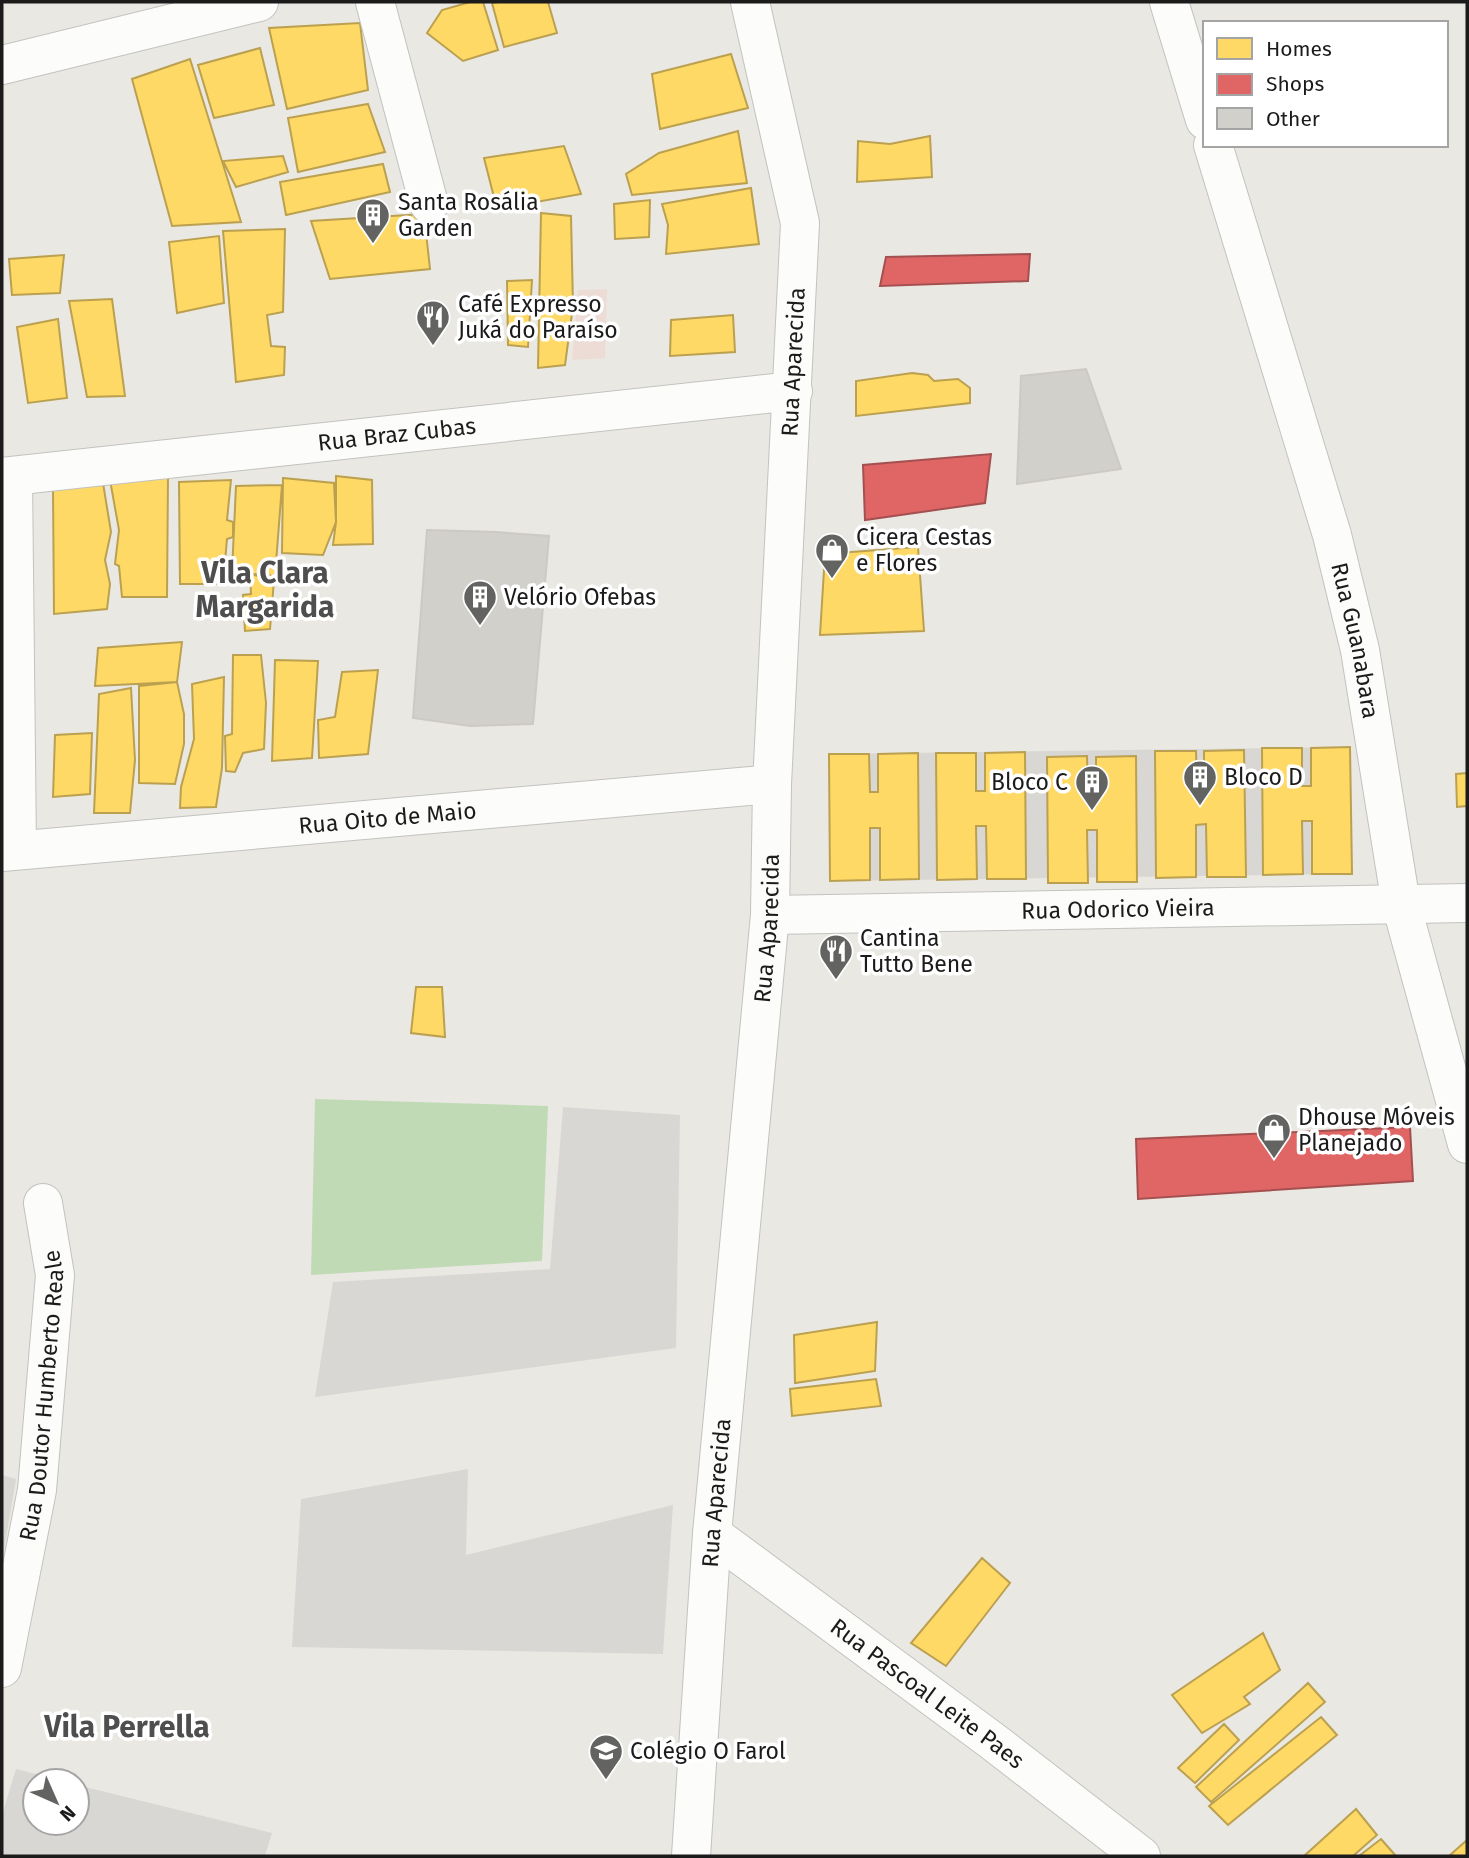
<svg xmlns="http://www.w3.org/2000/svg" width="1469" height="1858" font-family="'Fira Sans',sans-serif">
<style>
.residential{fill:#d9d7d4}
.commercial{fill:#eddbd6}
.forest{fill:#c0dab6}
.homes{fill:#ffd966;stroke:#bba050;stroke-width:2}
.shops{fill:#e06666;stroke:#a55050;stroke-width:2}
.building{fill:#d2d0cb;stroke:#cdc9c4;stroke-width:2}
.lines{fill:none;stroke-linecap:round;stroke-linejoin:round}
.minor-casing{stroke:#c2c2bf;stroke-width:40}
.minor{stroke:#fcfcfb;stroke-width:38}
.labels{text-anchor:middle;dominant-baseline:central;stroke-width:7;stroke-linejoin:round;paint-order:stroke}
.poi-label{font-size:23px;fill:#1b1b1b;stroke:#fff;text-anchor:start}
.street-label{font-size:23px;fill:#1b1b1b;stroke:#fff}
.district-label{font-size:30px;font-weight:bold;fill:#4e4e4e;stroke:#fff}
</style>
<rect width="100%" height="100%" fill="#eae8e2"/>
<!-- residential -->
<path class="residential" d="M 1350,747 L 1352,874 L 830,881 L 829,754 Z
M 563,1107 L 680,1115 L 676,1348 L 315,1397 L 333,1282 L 550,1269 Z
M 468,1469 L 466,1555 L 673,1505 L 663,1654 L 292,1647 L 301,1499 Z
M 2,1475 L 16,1479 L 2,1561 Z
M 16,1769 L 63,1781 L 35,1781 L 35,1823 L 77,1823 L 77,1785 L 272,1833 L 265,1856 L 2,1856 L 2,1815 Z"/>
<!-- commercial -->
<path class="commercial" d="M 607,289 L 605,358 L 572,360 L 578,290 Z"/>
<!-- forest -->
<path class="forest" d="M 315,1099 L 548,1106 L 542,1261 L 311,1275 Z"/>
<!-- homes -->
<path class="homes" d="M 470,2 L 483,2 L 498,50 L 463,61 L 427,33 L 442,10 Z
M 499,2 L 548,2 L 557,33 L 504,47 L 492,3 Z
M 360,23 L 368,90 L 287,109 L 269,28 Z
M 260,48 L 274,105 L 214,118 L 198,65 Z
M 731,54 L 748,108 L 660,129 L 652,74 Z
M 190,59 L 241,222 L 172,226 L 132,79 Z
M 368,104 L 385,152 L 298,172 L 288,118 Z
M 738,131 L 747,183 L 632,195 L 626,174 L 659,153 Z
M 930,136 L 932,177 L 857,182 L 858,141 L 890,144 Z
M 564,146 L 581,194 L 497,209 L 484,158 Z
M 283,156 L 288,172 L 236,187 L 223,161 Z
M 383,164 L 390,192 L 286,215 L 280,182 Z
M 751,188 L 759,244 L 666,254 L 668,225 L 662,204 Z
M 650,200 L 649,237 L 615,239 L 614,204 Z
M 541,213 L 571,216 L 573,306 L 565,365 L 538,368 Z
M 424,214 L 430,269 L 330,279 L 311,221 Z
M 285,229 L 283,312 L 267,315 L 271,346 L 285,347 L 284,375 L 236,382 L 223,231 Z
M 219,236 L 224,303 L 177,313 L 169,242 Z
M 64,255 L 60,293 L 12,295 L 9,259 Z
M 532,280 L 528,347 L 508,345 L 507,281 Z
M 112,299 L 125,396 L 87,397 L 69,301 Z
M 733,315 L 735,352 L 670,356 L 671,320 Z
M 58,319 L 67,398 L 28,403 L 17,327 Z
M 912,373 L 928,375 L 934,381 L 958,379 L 970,388 L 970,403 L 856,416 L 856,381 Z
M 336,476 L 372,480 L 373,544 L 333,545 L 336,522 Z
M 168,477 L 167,597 L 122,597 L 119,566 L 115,564 L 119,530 L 110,480 Z
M 283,478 L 334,483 L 336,522 L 323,555 L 282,553 Z
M 231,480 L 227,520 L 233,522 L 233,537 L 227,539 L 223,584 L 180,584 L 179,482 Z
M 103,483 L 111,532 L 105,560 L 110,584 L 107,609 L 54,614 L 53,490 Z
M 282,485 L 275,576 L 232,572 L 236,486 Z
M 918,547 L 924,631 L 820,635 L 825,554 Z
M 250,574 L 274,580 L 270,629 L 245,631 L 243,595 L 251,594 Z
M 182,642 L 177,682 L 95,686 L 98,648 Z
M 233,655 L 261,655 L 266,703 L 264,749 L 243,753 L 235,772 L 226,771 L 225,736 L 232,734 Z
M 275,660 L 318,661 L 312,758 L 272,761 Z
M 378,670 L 368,754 L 319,758 L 318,720 L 335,717 L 342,672 Z
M 224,677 L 222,768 L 216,807 L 180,808 L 181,787 L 194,739 L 192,684 Z
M 177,682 L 184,714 L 184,744 L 175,784 L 139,783 L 139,686 Z
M 131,688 L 135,760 L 130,813 L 94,813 L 99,694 Z
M 92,733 L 90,794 L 53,797 L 55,735 Z
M 1350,747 L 1352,874 L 1312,874 L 1312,821 L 1302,821 L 1303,874 L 1263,875 L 1262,748 L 1302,748 L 1302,786 L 1311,786 L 1311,748 Z
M 1244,750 L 1246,877 L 1207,877 L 1206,824 L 1196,825 L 1196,877 L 1156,878 L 1155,751 L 1196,751 L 1197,789 L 1204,789 L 1204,751 Z
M 1025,752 L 1026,879 L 987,879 L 986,826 L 976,826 L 977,879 L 937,880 L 936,753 L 976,753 L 976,791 L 985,791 L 985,753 Z
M 918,753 L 919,879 L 880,880 L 880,828 L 870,828 L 870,880 L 830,881 L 829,754 L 869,754 L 870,792 L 878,792 L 878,754 Z
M 1087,756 L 1088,795 L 1096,795 L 1096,757 L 1136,756 L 1137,882 L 1097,882 L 1097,830 L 1087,830 L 1088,883 L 1048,883 L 1047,757 Z
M 1467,773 L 1467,806 L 1457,807 L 1456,774 Z
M 416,987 L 442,987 L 445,1037 L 411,1033 Z
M 877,1322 L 875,1371 L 795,1383 L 794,1335 Z
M 876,1379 L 881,1406 L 792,1416 L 790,1389 Z
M 982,1558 L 1010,1583 L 946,1666 L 911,1643 Z
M 1263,1633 L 1280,1670 L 1244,1697 L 1250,1704 L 1202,1733 L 1172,1695 Z
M 1308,1683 L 1325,1702 L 1211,1802 L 1196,1787 Z
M 1321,1717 L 1337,1735 L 1228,1825 L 1209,1806 Z
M 1224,1724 L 1239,1740 L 1195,1783 L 1178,1768 Z
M 1356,1809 L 1377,1835 L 1353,1856 L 1304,1856 Z
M 1381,1839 L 1396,1856 L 1359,1856 Z
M 1467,1840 L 1467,1856 L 1449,1856 Z"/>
<!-- shops -->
<path class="shops" d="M 1030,254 L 1028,281 L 880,286 L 886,257 Z
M 991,454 L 985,503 L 865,520 L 863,465 Z
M 1410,1127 L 1413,1181 L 1138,1199 L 1136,1139 Z"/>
<!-- building -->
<path class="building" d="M 1086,369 L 1121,469 L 1017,484 L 1021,376 Z
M 427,530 L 496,532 L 549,536 L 533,724 L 470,726 L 413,718 Z"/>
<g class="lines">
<!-- minor casing -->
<g class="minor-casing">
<g id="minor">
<path d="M 375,2 L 429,204"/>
<path d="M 1169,2 L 1205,120"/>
<path d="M 2,65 L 259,2"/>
<path id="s1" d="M 1213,145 L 1332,535 L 1360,650 L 1401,904 L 1467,1144"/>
<path id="s2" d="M 2,477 L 793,391"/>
<path d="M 13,477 L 17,850"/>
<path id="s3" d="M 2,852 L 772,784"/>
<path id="s4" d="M 770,915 L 1467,903"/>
<path id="s5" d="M 712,1534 L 991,1740 L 1141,1856"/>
<path id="s6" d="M 2,1668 L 37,1490 L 55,1275 L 43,1203"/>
<path id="s7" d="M 691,1856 L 712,1534 L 770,915 L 772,784 L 800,223 L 750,2"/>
</g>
</g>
<!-- minor -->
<use href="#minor" class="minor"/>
</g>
<!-- icons -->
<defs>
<g id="building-pin" transform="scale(1.75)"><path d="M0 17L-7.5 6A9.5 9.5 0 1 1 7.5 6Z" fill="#636361" stroke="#fff"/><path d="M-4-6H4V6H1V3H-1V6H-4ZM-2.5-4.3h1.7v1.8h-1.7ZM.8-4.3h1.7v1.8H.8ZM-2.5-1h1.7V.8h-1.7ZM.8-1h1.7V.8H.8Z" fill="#fff"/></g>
<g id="restaurant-pin" transform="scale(1.75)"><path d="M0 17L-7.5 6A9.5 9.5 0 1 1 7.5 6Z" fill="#636361" stroke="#fff"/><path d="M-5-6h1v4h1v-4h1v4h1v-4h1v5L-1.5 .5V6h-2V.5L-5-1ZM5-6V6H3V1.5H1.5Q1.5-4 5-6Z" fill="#fff"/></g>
<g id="shop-pin" transform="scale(1.75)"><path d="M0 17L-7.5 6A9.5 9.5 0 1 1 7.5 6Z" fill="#636361" stroke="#fff"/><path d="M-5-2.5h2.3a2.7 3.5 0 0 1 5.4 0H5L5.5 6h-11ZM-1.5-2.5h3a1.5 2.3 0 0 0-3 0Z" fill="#fff"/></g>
<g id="school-pin" transform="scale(1.75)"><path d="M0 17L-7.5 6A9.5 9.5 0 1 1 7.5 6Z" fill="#636361" stroke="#fff"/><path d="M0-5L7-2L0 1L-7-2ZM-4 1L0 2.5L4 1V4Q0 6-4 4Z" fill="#fff"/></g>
</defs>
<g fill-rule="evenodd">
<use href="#building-pin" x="373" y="215"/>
<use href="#restaurant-pin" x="433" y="317"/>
<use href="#shop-pin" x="832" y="550"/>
<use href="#building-pin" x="480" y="597"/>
<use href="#building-pin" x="1200" y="777"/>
<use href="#building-pin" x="1092" y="782"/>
<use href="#restaurant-pin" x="836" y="951"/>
<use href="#shop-pin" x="1274" y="1130"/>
<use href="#school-pin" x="606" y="1751"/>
</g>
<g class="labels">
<!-- poi labels -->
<g class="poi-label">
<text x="398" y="202">Santa Rosália<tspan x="398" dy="26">Garden</tspan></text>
<text x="458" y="304">Café Expresso<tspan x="458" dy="26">Juká do Paraíso</tspan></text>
<text x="856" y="537">Cicera Cestas<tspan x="856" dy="26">e Flores</tspan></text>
<text x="504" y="597">Velório Ofebas</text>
<text x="1224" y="777">Bloco D</text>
<text x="1068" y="782" text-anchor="end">Bloco C</text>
<text x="860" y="938">Cantina<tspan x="860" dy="26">Tutto Bene</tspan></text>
<text x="1298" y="1117">Dhouse Móveis<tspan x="1298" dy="26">Planejado</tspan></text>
<text x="630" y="1751">Colégio O Farol</text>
</g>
<!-- street labels -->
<g class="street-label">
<text stroke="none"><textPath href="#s7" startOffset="1498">Rua Aparecida</textPath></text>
<text stroke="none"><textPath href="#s2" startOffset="397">Rua Braz Cubas</textPath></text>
<text stroke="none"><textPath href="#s1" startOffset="516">Rua Guanabara</textPath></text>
<text stroke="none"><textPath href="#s3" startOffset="387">Rua Oito de Maio</textPath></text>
<text stroke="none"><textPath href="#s4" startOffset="348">Rua Odorico Vieira</textPath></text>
<text stroke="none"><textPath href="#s7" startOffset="931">Rua Aparecida</textPath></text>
<text stroke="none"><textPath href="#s6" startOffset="276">Rua Doutor Humberto Reale</textPath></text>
<text stroke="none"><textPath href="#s7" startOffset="364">Rua Aparecida</textPath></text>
<text stroke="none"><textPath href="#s5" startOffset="268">Rua Pascoal Leite Paes</textPath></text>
</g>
<!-- district labels -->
<g class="district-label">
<text x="265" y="573">Vila Clara<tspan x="265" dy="34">Margarida</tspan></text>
<text x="127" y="1727">Vila Perrella</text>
</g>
</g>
<!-- border -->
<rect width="1469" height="1858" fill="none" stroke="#1b1b1b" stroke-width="7"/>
<!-- legend -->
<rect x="1203" y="21" width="245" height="126" fill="#ffffff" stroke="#a4a4a4" stroke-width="2"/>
<rect x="1217" y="38" width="35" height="21" fill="#ffd966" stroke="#a4a4a4" stroke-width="2"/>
<text x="1266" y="56" font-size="21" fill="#1b1b1b">Homes</text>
<rect x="1217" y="74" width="35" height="21" fill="#e06666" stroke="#a4a4a4" stroke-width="2"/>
<text x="1266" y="91" font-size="21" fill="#1b1b1b">Shops</text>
<rect x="1217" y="108" width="35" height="21" fill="#d2d0cb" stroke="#a4a4a4" stroke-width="2"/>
<text x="1266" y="126" font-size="21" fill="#1b1b1b">Other</text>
<!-- north arrow -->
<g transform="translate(56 1802) rotate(135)"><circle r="33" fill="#ffffff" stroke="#a4a4a4" stroke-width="2"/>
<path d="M0-5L12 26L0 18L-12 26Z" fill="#636361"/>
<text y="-10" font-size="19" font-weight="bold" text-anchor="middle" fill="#1b1b1b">N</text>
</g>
</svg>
